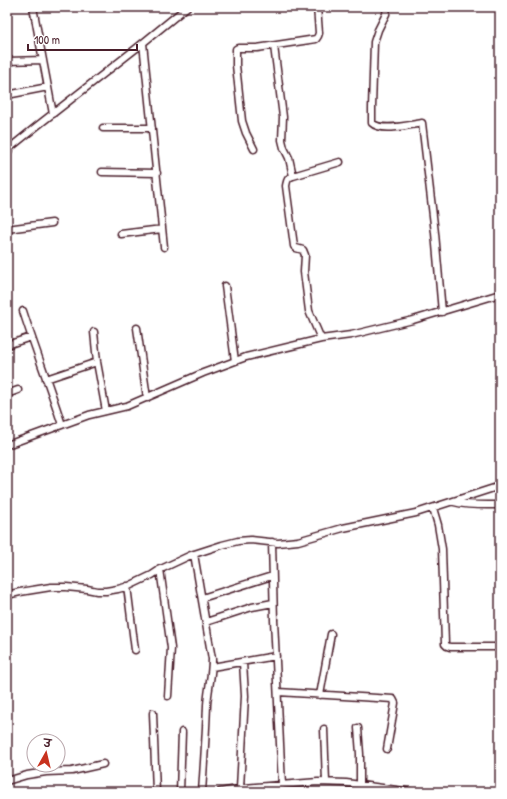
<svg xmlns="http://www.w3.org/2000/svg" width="507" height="799" font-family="'Patrick Hand','Playpen Sans Deva',sans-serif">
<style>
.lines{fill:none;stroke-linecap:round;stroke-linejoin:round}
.minor-casing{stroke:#4a1f2b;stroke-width:9}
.minor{stroke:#fff;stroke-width:6}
</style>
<rect width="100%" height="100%" fill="#fff"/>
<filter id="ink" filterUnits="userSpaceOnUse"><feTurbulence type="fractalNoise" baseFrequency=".025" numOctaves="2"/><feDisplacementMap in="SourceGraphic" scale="8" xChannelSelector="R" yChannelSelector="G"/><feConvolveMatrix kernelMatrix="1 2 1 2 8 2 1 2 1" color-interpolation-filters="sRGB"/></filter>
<g filter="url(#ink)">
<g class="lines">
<!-- minor casing -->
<g class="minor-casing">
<path id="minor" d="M 33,7 L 53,114
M 387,7 L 386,14 L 378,30 L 374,42 L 372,108 L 372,123 C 381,132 410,125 422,123 L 435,233 L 442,312
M 143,43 L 164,247
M 274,46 L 283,117 L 282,140 L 284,148 L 289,158 L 293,176
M 7,61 L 43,60
M 7,95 L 48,87
M 103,128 L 152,128
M 254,149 L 246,133 L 242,121 L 236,65 L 236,49 L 238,48 L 257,48 L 316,39 L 318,36 L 319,33 L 317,7
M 7,153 L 11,147 L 37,126 L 138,47 L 187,7
M 102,172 L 157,173
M 7,229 L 52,223
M 121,234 L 162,229
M 225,286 L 235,361
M 23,311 C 35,349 50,387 62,425
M 137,328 L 147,398
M 94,332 L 97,362 L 106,411
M 321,339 L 309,311 L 304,272 L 305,255 L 303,250 L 296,248 L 294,246 L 286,186 C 287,181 287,178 293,176 L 340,162
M 7,345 L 31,337
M 46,379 L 97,362
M 7,394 L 18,390
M 7,445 L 89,415 L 127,406 L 203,373 L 246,357 L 321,339 L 351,335 L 413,320 L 500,294
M 454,502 C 469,506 484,505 500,505
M 433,508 L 438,525 L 442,549 L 445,644 L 447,646 L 450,647 L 500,647
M 272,542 L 274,620 L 282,785
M 194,554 L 212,659 C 212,675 208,690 207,705 C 206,734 204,763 202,792
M 160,569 L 171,648 L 168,696
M 127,586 L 135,650
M 7,595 L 20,592 L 51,587 L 66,587 L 87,589 L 97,591 L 106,591 L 118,589 L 129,586 L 152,575 L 161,569 L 191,555 L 222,545 L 238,541 L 251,540 L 278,543 L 298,541 L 343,528 L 416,513 L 500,486
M 202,598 L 272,576
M 206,622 L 252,607 L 273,603
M 212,667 L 276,656
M 278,692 L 393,699 L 395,703 L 387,749
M 320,695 L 331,634
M 153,713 L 156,792
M 358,728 L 360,754 L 360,785
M 324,729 L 326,782
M 7,781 L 27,775 L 46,772 L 72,771 L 103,764
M 240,788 L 245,696 L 243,662
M 180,792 L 182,732
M 220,792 L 244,788 L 318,782 L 346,783 L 411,792"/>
</g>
<!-- minor -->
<use href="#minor" class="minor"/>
</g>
</g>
<!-- margin -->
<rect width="507" height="799" fill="none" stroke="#fff" stroke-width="24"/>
<rect x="12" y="12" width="483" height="775" fill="none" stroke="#4a1f2b" stroke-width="1.5" filter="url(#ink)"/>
<!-- north arrow -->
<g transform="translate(46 753) rotate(8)"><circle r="19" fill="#ffffff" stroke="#b7a5aa"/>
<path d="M0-3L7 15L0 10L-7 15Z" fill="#c8321e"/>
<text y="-6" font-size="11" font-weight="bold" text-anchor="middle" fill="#4a1f2b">उ</text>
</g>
<!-- scale -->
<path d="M28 44v6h109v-6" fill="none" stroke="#4a1f2b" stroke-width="2"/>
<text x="34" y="44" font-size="12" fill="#4a1f2b" stroke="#ffffff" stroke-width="3" paint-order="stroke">100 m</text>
</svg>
